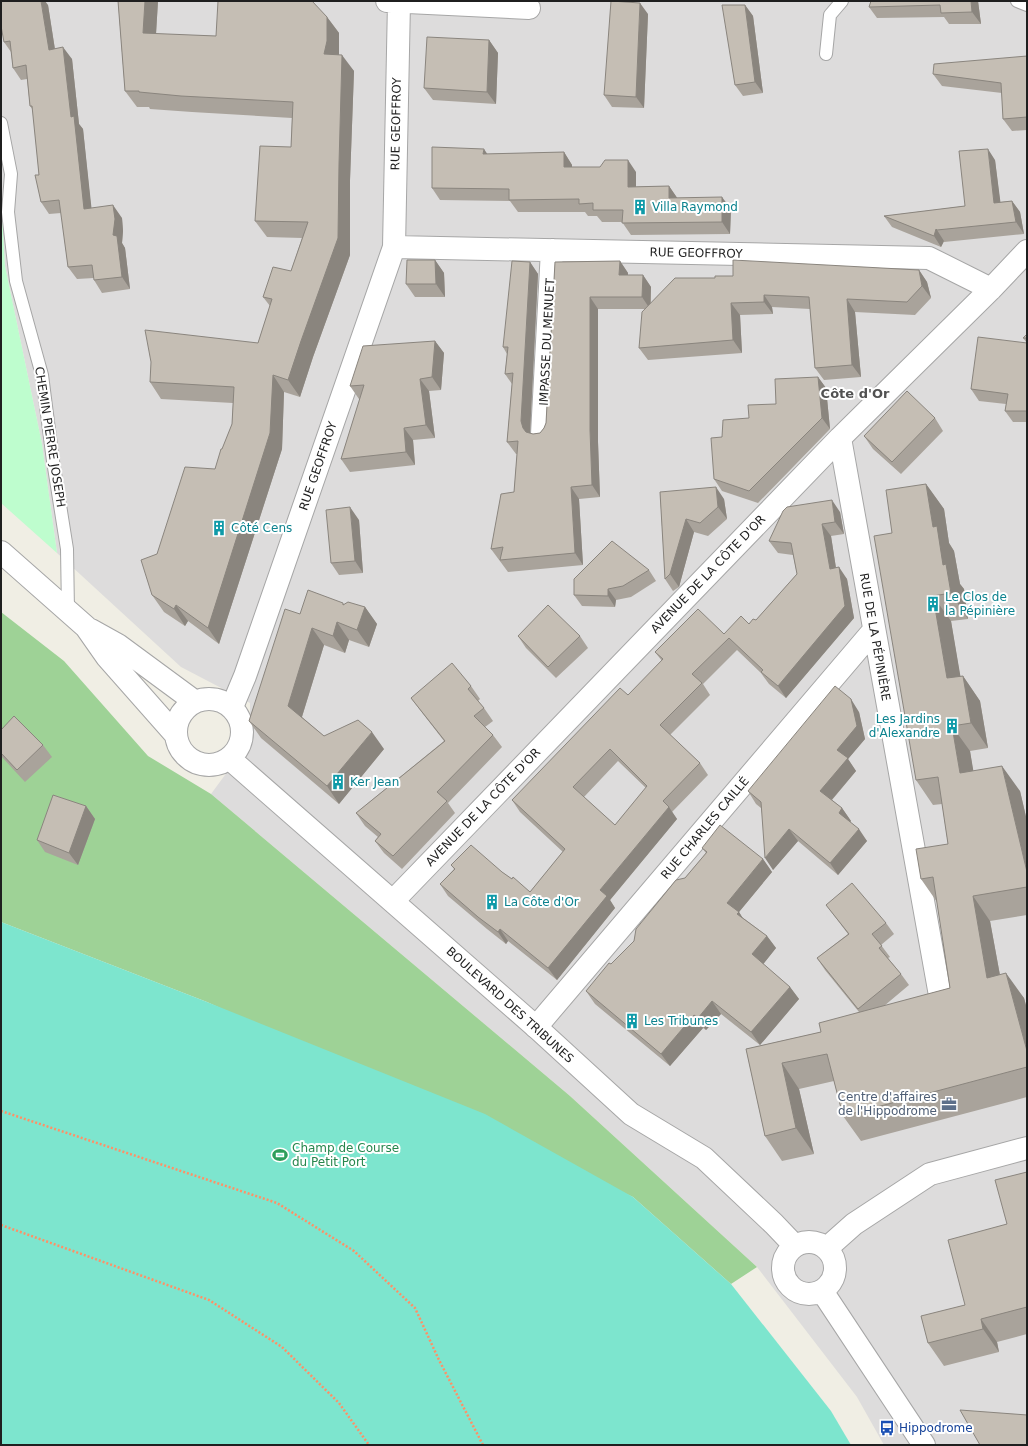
<svg xmlns="http://www.w3.org/2000/svg" width="1028" height="1446" font-family="'DejaVu Sans',sans-serif">
<style>
.residential{fill:#dddcdc}
.forest{fill:#9ed296}
.park{fill:#befdce}
.pitch{fill:#7de5ce}
.lines{fill:none;stroke-linecap:round;stroke-linejoin:round}
.service-casing{stroke:#a6a6a6;stroke-width:14}
.minor-casing{stroke:#a6a6a6;stroke-width:24}
.tertiary-casing{stroke:#a6a6a6;stroke-width:24}
.path{stroke:#ff9066;stroke-width:2.5;stroke-dasharray:2 2;stroke-linecap:butt}
.service{stroke:#fff;stroke-width:12}
.minor{stroke:#fff;stroke-width:22}
.tertiary{stroke:#fff;stroke-width:22}
.wall{fill:#a9a39b;fill-rule:evenodd}
.shaded-wall{fill:#8a857e}
.building{fill:#c5beb4;stroke:#8a857e;fill-rule:evenodd}
.labels{text-anchor:middle;dominant-baseline:central;stroke-width:4;stroke-linejoin:round;paint-order:stroke}
.street-label{font-size:12px;fill:#1f1f1f;stroke:#fff}
.culture-label{font-size:12px;fill:#0d838f;stroke:#fff;text-anchor:start}
.service-label{font-size:12px;fill:#4e5e75;stroke:#fff;text-anchor:end}
.leisure-label{font-size:12px;fill:#27864d;stroke:#fff;text-anchor:start}
.transit-label{font-size:12px;fill:#164399;stroke:#fff;text-anchor:start}
.neighbourhood-label{font-size:13px;font-weight:bold;fill:#525252;stroke:#fff}
</style>
<rect width="100%" height="100%" fill="#f0eee4"/>
<!-- residential -->
<path class="residential" d="M 1,1 L 1027,1 L 1027,1445 L 884,1445 L 857,1397 L 757,1267 L 570,1096 L 211,794 L 250,741 L 250,703 L 181,667 L 57,553 L 42,444 L 5,266 L 1,200 Z"/>
<!-- forest -->
<path class="forest" d="M 1,612 L 64,661 L 148,756 L 211,794 L 570,1096 L 757,1267 L 731,1284 L 633,1197 L 207,1002 L 1,922 Z"/>
<!-- park -->
<path class="park" d="M 1,200 L 5,266 L 42,444 L 57,553 L 1,503 Z"/>
<!-- pitch -->
<path class="pitch" d="M 1,922 L 207,1002 L 485,1114 L 633,1197 L 731,1284 L 831,1411 L 851,1445 L 1,1445 Z"/>
<g class="lines">
<!-- service casing -->
<g class="service-casing">
<path id="service" d="M 1017,1 L 1027,5
M 826,54 L 830,15 L 842,1
M 1,123 L 11,174 L 8,212 L 16,281 L 42,375 L 53,461 L 67,549 L 68,611"/>
</g>
<!-- minor casing -->
<g class="minor-casing">
<path id="minor" d="M 387,1 L 529,8
M 394,247 L 929,258 L 991,289
M 542,434 L 552,250
M 840,438 L 941,1001
M 232,707 L 245,676 L 394,247 L 399,2
M 393,901 L 840,438 L 991,289 L 1027,251
M 536,1027 L 874,630
M 827,1248 L 854,1224 L 930,1174 L 1027,1148"/>
</g>
<!-- tertiary casing -->
<g class="tertiary-casing">
<path id="tertiary" d="M 1,552 L 86,627 L 107,657 L 175,734
M 91,630 L 118,645 L 194,701
M176 732a33 33 0 1 1 66 0a33 33 0 1 1-66 0Z
M 230,759 L 536,1027 L 631,1114 L 704,1158 L 774,1224 L 794,1245
M783 1268a26 26 0 1 1 52 0a26 26 0 1 1-52 0Z
M 822,1291 L 924,1445"/>
</g>
<!-- path -->
<path class="path" d="M 1,1111 L 277,1203 L 354,1251 L 415,1308 L 439,1360 L 483,1445
M 1,1225 L 209,1300 L 282,1347 L 339,1403 L 369,1445"/>
<!-- service -->
<use href="#service" class="service"/>
<!-- minor -->
<use href="#minor" class="minor"/>
<!-- tertiary -->
<use href="#tertiary" class="tertiary"/>
</g>
<!-- wall -->
<path class="wall" d="M 74,1 L 90,1 L 74,2 Z
M 118,1 L 158,1 L 156,34 L 216,36 L 327,17 L 339,33 L 339,55 L 354,71 L 350,180 L 350,255 L 313,357 L 300,397 L 284,392 L 282,449 L 219,644 L 188,621 L 185,626 L 164,612 L 152,595 L 157,554 L 215,469 L 232,424 L 233,403 L 161,399 L 150,382 L 258,343 L 270,306 L 263,297 L 291,271 L 302,238 L 267,237 L 255,221 L 291,147 L 292,118 L 192,112 L 150,109 L 149,107 L 137,107 L 125,91 Z
M 978,1 L 981,24 L 949,24 L 944,17 L 877,18 L 869,7 Z
M 48,5 L 55,49 L 72,59 L 79,124 L 83,129 L 91,208 L 122,218 L 123,231 L 122,243 L 125,248 L 130,289 L 102,293 L 94,280 L 94,278 L 77,279 L 68,267 L 61,213 L 49,214 L 41,202 L 39,175 L 33,110 L 30,106 L 27,79 L 21,80 L 13,68 L 11,52 L 4,42 Z
M 745,5 L 753,16 L 763,93 L 743,96 L 735,85 Z
M 648,14 L 644,108 L 612,107 L 604,95 Z
M 489,40 L 498,53 L 496,104 L 433,100 L 424,88 Z
M 1027,56 L 1027,130 L 1012,131 L 1003,119 L 1002,93 L 942,86 L 933,74 Z
M 564,152 L 572,165 L 572,167 L 636,172 L 636,187 L 669,186 L 677,198 L 731,209 L 730,234 L 631,235 L 622,222 L 602,222 L 597,216 L 588,216 L 585,212 L 518,212 L 510,201 L 440,200 L 432,188 L 488,154 Z
M 995,160 L 1000,202 L 1012,201 L 1020,212 L 1024,234 L 944,242 L 944,241 L 941,247 L 892,227 L 884,216 L 965,206 Z
M 435,260 L 444,273 L 445,297 L 415,297 L 406,284 Z
M 620,261 L 628,273 L 628,275 L 643,275 L 651,287 L 651,303 L 715,278 L 919,270 L 927,282 L 931,298 L 915,315 L 855,312 L 861,377 L 824,380 L 815,368 L 810,309 L 772,307 L 773,314 L 740,315 L 742,353 L 648,360 L 639,348 L 645,309 L 598,309 L 598,442 L 600,497 L 579,499 L 583,565 L 508,572 L 491,549 L 514,492 L 517,454 L 516,454 L 507,442 L 512,384 L 505,374 L 507,354 L 503,347 L 530,262 L 538,274 L 530,433 L 533,434 L 540,433 L 544,428 L 546,423 L 555,262 Z
M 1027,334 L 1027,422 L 1013,422 L 1005,411 L 1006,404 L 979,401 L 971,389 L 1027,343 L 1023,338 Z
M 435,341 L 444,353 L 441,390 L 429,391 L 435,438 L 413,440 L 415,465 L 350,472 L 341,459 L 360,399 L 359,399 L 350,386 Z
M 818,377 L 826,388 L 830,429 L 758,503 L 722,491 L 714,479 L 722,437 L 776,404 Z
M 935,418 L 943,431 L 901,474 L 873,449 L 864,436 Z
M 926,484 L 944,509 L 949,543 L 954,551 L 960,584 L 964,589 L 968,619 L 951,621 L 960,676 L 963,676 L 980,701 L 988,748 L 970,751 L 973,771 L 1020,791 L 1027,821 L 1027,915 L 990,921 L 1000,975 L 1024,998 L 1027,1009 L 1027,1097 L 861,1141 L 843,1116 L 834,1081 L 799,1089 L 814,1154 L 782,1161 L 765,1136 L 746,1049 L 821,1032 L 859,1012 L 825,970 L 817,958 L 848,934 L 826,905 L 886,923 L 894,934 L 881,945 L 890,957 L 888,958 L 901,974 L 909,985 L 884,1006 L 950,988 L 937,902 L 921,879 L 948,844 L 942,804 L 933,805 L 916,780 L 892,533 Z
M 660,492 L 724,499 L 727,519 L 708,536 L 694,532 L 679,587 L 673,591 L 665,579 Z
M 840,512 L 844,534 L 831,536 L 836,568 L 847,579 L 854,618 L 786,698 L 769,684 L 761,673 L 737,650 L 703,684 L 710,695 L 670,735 L 700,763 L 708,775 L 672,812 L 677,819 L 610,900 L 615,908 L 557,980 L 508,941 L 506,944 L 487,929 L 448,896 L 440,884 L 454,869 L 451,865 L 502,872 L 530,892 L 563,852 L 520,812 L 512,800 L 628,695 L 662,661 L 655,652 L 724,634 L 756,620 L 797,574 L 793,555 L 778,553 L 769,541 ZM 618,761 L 646,788 L 615,825 L 584,797 Z
M 359,520 L 363,573 L 339,575 L 331,563 Z
M 649,570 L 656,581 L 631,597 L 616,600 L 615,607 L 582,606 L 574,595 Z
M 344,604 L 365,607 L 377,624 L 369,647 L 349,640 L 345,653 L 324,645 L 302,717 L 324,736 L 384,749 L 339,804 L 261,738 L 249,721 L 300,614 Z
M 518,636 L 580,636 L 588,648 L 556,678 L 526,648 Z
M 471,686 L 480,699 L 478,701 L 484,708 L 493,721 L 485,727 L 493,735 L 502,747 L 448,803 L 455,813 L 402,869 L 384,853 L 375,841 L 378,837 L 365,826 L 356,813 L 444,741 L 420,710 L 411,698 Z
M 859,712 L 865,739 L 848,759 L 856,771 L 832,800 L 842,808 L 851,821 L 850,822 L 867,841 L 838,875 L 798,841 L 773,870 L 761,808 L 756,804 L 748,791 Z
M 1,730 L 43,745 L 52,757 L 25,782 L 1,756 Z
M 86,806 L 95,819 L 78,865 L 45,852 L 37,840 Z
M 702,848 L 763,859 L 772,872 L 739,912 L 742,917 L 767,936 L 776,948 L 763,964 L 790,987 L 799,999 L 760,1045 L 721,1014 L 706,1030 L 703,1028 L 670,1066 L 595,1004 L 586,991 L 634,941 L 685,878 L 706,853 Z
M 1027,1172 L 1027,1334 L 997,1342 L 999,1352 L 944,1366 L 928,1343 L 965,1305 L 1007,1224 Z"/>
<!-- shaded-wall -->
<path class="shaded-wall" d="M 41,1 L 45,1 L 48,5 L 57,63 L 49,50 Z
M 145,1 L 158,1 L 155,50 L 143,33 Z
M 971,1 L 978,1 L 981,24 L 972,12 Z
M 640,3 L 648,14 L 644,108 L 636,97 Z
M 745,5 L 753,16 L 763,93 L 755,82 Z
M 327,17 L 339,33 L 339,57 L 324,54 Z
M 489,40 L 498,53 L 496,104 L 487,92 Z
M 63,47 L 72,59 L 79,124 L 83,129 L 93,222 L 84,209 L 71,117 Z
M 342,55 L 354,71 L 350,180 L 350,255 L 313,357 L 300,397 L 288,380 L 339,164 Z
M 484,149 L 492,161 L 483,154 Z
M 988,149 L 995,160 L 1002,214 L 994,203 Z
M 564,152 L 572,165 L 572,179 L 564,167 Z
M 628,160 L 636,172 L 636,199 L 628,187 Z
M 669,186 L 678,199 L 669,198 Z
M 722,197 L 731,209 L 730,234 L 722,222 Z
M 1012,201 L 1020,212 L 1024,234 L 1016,222 Z
M 113,205 L 122,218 L 123,231 L 122,243 L 125,248 L 130,289 L 122,277 L 113,235 Z
M 936,229 L 937,230 L 944,241 L 941,247 L 934,236 Z
M 435,260 L 444,273 L 445,297 L 436,284 Z
M 620,261 L 628,273 L 627,287 L 619,275 Z
M 530,262 L 538,274 L 530,433 L 531,440 L 523,428 L 521,421 Z
M 919,270 L 927,282 L 931,298 L 922,286 Z
M 643,275 L 651,287 L 650,309 L 642,297 Z
M 764,295 L 772,307 L 773,314 L 764,302 Z
M 590,297 L 598,309 L 598,442 L 600,497 L 592,485 L 590,430 Z
M 847,299 L 855,312 L 861,377 L 852,365 Z
M 731,303 L 740,315 L 742,353 L 733,340 Z
M 435,341 L 444,353 L 441,390 L 432,377 Z
M 273,375 L 284,392 L 282,449 L 219,644 L 208,628 Z
M 818,377 L 826,388 L 830,429 L 822,418 Z
M 420,379 L 429,391 L 435,438 L 426,425 Z
M 404,428 L 413,440 L 415,465 L 406,452 Z
M 926,484 L 944,509 L 949,543 L 954,551 L 960,584 L 964,589 L 968,619 L 951,593 L 943,565 L 933,527 Z
M 571,487 L 579,499 L 583,565 L 575,553 Z
M 716,487 L 724,499 L 727,519 L 718,507 Z
M 832,500 L 840,512 L 844,534 L 835,522 Z
M 350,507 L 359,520 L 363,573 L 355,561 Z
M 686,519 L 694,532 L 679,587 L 670,574 Z
M 822,524 L 831,536 L 838,581 L 830,569 Z
M 839,567 L 847,579 L 854,618 L 786,698 L 778,686 Z
M 608,589 L 616,600 L 615,607 L 608,596 Z
M 933,596 L 951,621 L 965,703 L 947,678 Z
M 176,605 L 188,621 L 185,626 L 174,609 Z
M 365,607 L 377,624 L 369,647 L 357,630 Z
M 337,622 L 349,640 L 345,653 L 333,636 Z
M 312,628 L 324,645 L 300,723 L 288,706 Z
M 963,676 L 980,701 L 988,748 L 971,723 Z
M 851,699 L 859,712 L 865,739 L 848,759 L 856,771 L 829,803 L 820,791 L 837,750 Z
M 952,726 L 970,751 L 978,798 L 960,773 Z
M 372,732 L 384,749 L 339,804 L 327,786 Z
M 1002,766 L 1020,791 L 1027,821 L 1027,872 Z
M 86,806 L 95,819 L 78,865 L 69,853 Z
M 669,807 L 677,819 L 610,900 L 615,908 L 557,980 L 548,968 L 600,890 Z
M 842,808 L 851,821 L 848,825 L 839,813 Z
M 789,829 L 798,841 L 773,870 L 765,858 Z
M 859,829 L 867,841 L 838,875 L 830,863 Z
M 763,859 L 772,872 L 739,912 L 747,925 L 727,903 Z
M 973,896 L 990,921 L 1005,1003 L 987,978 Z
M 500,929 L 508,941 L 506,944 L 498,932 Z
M 767,936 L 776,948 L 761,967 L 752,954 Z
M 1006,973 L 1024,998 L 1027,1009 L 1027,1051 Z
M 790,987 L 799,999 L 760,1045 L 751,1032 Z
M 712,1001 L 721,1014 L 706,1030 L 698,1018 Z
M 694,1015 L 703,1028 L 670,1066 L 661,1054 Z
M 782,1063 L 799,1089 L 814,1154 L 796,1128 Z
M 981,1319 L 997,1342 L 999,1352 L 983,1329 Z"/>
<!-- building -->
<path class="building" d="M 1,1 L 41,1 L 49,50 L 63,47 L 71,117 L 74,116 L 84,209 L 113,205 L 115,219 L 113,235 L 117,236 L 122,277 L 94,280 L 92,265 L 68,267 L 59,200 L 41,202 L 35,175 L 39,175 L 32,106 L 30,106 L 26,65 L 13,68 L 10,41 L 4,42 L 1,26 Z
M 118,1 L 145,1 L 143,33 L 216,36 L 218,1 L 312,1 L 327,17 L 327,41 L 324,54 L 342,55 L 339,164 L 338,238 L 301,341 L 288,380 L 273,375 L 270,433 L 208,628 L 176,605 L 174,609 L 152,595 L 141,560 L 157,554 L 185,467 L 215,469 L 221,449 L 222,449 L 232,424 L 234,387 L 150,382 L 151,362 L 145,330 L 258,343 L 272,299 L 263,297 L 273,267 L 291,271 L 308,222 L 255,221 L 260,146 L 291,147 L 293,102 L 181,96 L 139,92 L 139,91 L 125,91 Z
M 611,1 L 640,3 L 636,97 L 604,95 Z
M 871,1 L 971,1 L 972,12 L 941,13 L 940,5 L 869,7 Z
M 722,5 L 745,5 L 755,82 L 735,85 Z
M 427,37 L 489,40 L 487,92 L 424,88 Z
M 1027,56 L 1027,117 L 1003,119 L 1001,83 L 933,74 L 934,64 Z
M 432,147 L 484,149 L 483,154 L 564,152 L 564,167 L 600,167 L 605,160 L 628,160 L 628,187 L 669,186 L 669,198 L 722,197 L 722,222 L 622,223 L 623,210 L 593,210 L 593,203 L 579,204 L 579,199 L 509,200 L 509,189 L 432,188 Z
M 988,149 L 994,203 L 1012,201 L 1016,222 L 937,230 L 936,229 L 934,236 L 884,216 L 965,206 L 959,151 Z
M 407,260 L 435,260 L 436,284 L 406,284 Z
M 733,260 L 919,270 L 922,286 L 907,302 L 847,299 L 852,365 L 815,368 L 809,297 L 764,295 L 764,302 L 731,303 L 733,340 L 639,348 L 642,312 L 675,278 L 715,278 L 715,276 L 733,276 Z
M 512,261 L 530,262 L 521,421 L 523,428 L 526,432 L 533,434 L 540,433 L 544,428 L 546,423 L 555,262 L 620,261 L 619,275 L 643,275 L 642,297 L 590,297 L 590,430 L 592,485 L 571,487 L 575,553 L 500,560 L 503,547 L 491,549 L 501,494 L 514,492 L 518,441 L 507,442 L 513,373 L 505,374 L 508,347 L 503,347 Z
M 1027,334 L 1027,338 L 1023,338 Z
M 978,337 L 1027,343 L 1027,411 L 1005,411 L 1008,394 L 971,389 Z
M 435,341 L 432,377 L 420,379 L 426,425 L 404,428 L 406,452 L 341,459 L 364,385 L 350,386 L 363,346 Z
M 818,377 L 822,418 L 749,491 L 714,479 L 711,438 L 722,437 L 723,420 L 749,418 L 748,405 L 776,404 L 775,379 Z
M 907,391 L 935,418 L 892,462 L 864,436 Z
M 926,484 L 933,527 L 937,526 L 943,565 L 946,564 L 951,593 L 933,596 L 947,678 L 963,676 L 971,723 L 952,726 L 960,773 L 1002,766 L 1027,872 L 1027,887 L 973,896 L 987,978 L 1006,973 L 1027,1051 L 1027,1067 L 843,1116 L 827,1054 L 782,1063 L 796,1128 L 765,1136 L 746,1049 L 821,1032 L 819,1023 L 950,988 L 933,877 L 921,879 L 916,849 L 948,844 L 938,777 L 916,780 L 874,536 L 892,533 L 886,490 Z
M 716,487 L 718,507 L 700,523 L 686,519 L 670,574 L 665,579 L 660,492 Z
M 832,500 L 835,522 L 822,524 L 830,569 L 839,567 L 845,606 L 778,686 L 761,672 L 763,670 L 729,638 L 692,674 L 702,683 L 660,725 L 700,763 L 663,801 L 669,807 L 600,890 L 607,896 L 548,968 L 500,929 L 498,932 L 478,917 L 440,884 L 455,869 L 451,865 L 471,845 L 502,872 L 512,879 L 513,877 L 530,892 L 565,849 L 512,800 L 620,688 L 628,695 L 663,659 L 655,652 L 698,609 L 724,634 L 741,616 L 749,624 L 753,619 L 756,620 L 797,574 L 791,543 L 769,541 L 783,511 L 787,507 ZM 610,749 L 647,786 L 615,825 L 573,787 Z
M 350,507 L 355,561 L 331,563 L 326,510 Z
M 612,541 L 649,570 L 623,586 L 608,589 L 608,596 L 574,595 L 574,579 Z
M 308,590 L 343,603 L 343,605 L 348,602 L 365,607 L 357,630 L 337,622 L 333,636 L 312,628 L 288,706 L 324,736 L 358,720 L 372,732 L 327,786 L 249,721 L 285,609 L 300,614 Z
M 548,605 L 580,636 L 548,667 L 518,636 Z
M 452,663 L 471,686 L 468,689 L 484,708 L 474,716 L 493,735 L 437,792 L 447,801 L 393,856 L 375,841 L 381,834 L 356,813 L 445,741 L 411,698 Z
M 835,686 L 851,699 L 857,726 L 837,750 L 848,758 L 820,791 L 842,808 L 839,813 L 859,829 L 830,863 L 789,829 L 765,858 L 761,802 L 748,791 Z
M 14,716 L 43,745 L 17,770 L 1,753 L 1,730 Z
M 53,795 L 86,806 L 69,853 L 37,840 Z
M 720,825 L 763,859 L 727,903 L 739,912 L 737,914 L 767,936 L 752,954 L 790,987 L 751,1032 L 712,1001 L 698,1018 L 694,1015 L 661,1054 L 586,991 L 609,963 L 611,964 L 634,941 L 636,929 L 676,880 L 685,878 L 707,852 L 702,848 Z
M 852,883 L 886,923 L 872,934 L 882,946 L 879,948 L 901,974 L 858,1009 L 817,958 L 849,934 L 826,905 Z
M 1027,1172 L 1027,1307 L 981,1319 L 983,1329 L 928,1343 L 921,1316 L 965,1305 L 948,1240 L 1007,1224 L 995,1180 Z
M 960,1410 L 1027,1415 L 1027,1445 L 980,1445 Z"/>
<!-- icons -->
<defs>
<g id="building-bare" transform="scale(1.2)"><path d="M-4-6H4V6H1V3H-1V6H-4ZM-2.5-4.3h1.7v1.8h-1.7ZM.8-4.3h1.7v1.8H.8ZM-2.5-1h1.7V.8h-1.7ZM.8-1h1.7V.8H.8Z" fill="#0f9aa8" stroke="#fff" stroke-width="2.5" paint-order="stroke"/></g>
<g id="office-bare" transform="scale(1.2)"><path d="M-6-3h4V-5.5h4V-3h4V5H-6ZM-1-4.5V-3h2v-1.5ZM-6 0V1H6V0Z" fill="#5c6f8a" stroke="#fff" stroke-width="2.5" paint-order="stroke"/></g>
<g id="stadium-bare" transform="scale(1.2)"><path d="M0-5a6.5 5 0 1 0 0 10a6.5 5 0 1 0 0-10ZM-3.5-1.8h7v3.6h-7Z" fill="#2e9e5b" stroke="#fff" stroke-width="2.5" paint-order="stroke"/></g>
<g id="bus-bare" transform="scale(1.2)"><path d="M-5-6H5V4H4V6H2V4H-2V6H-4V4H-5ZM-3.5-4V0h7V-4ZM-3.5 1.2v1.5H-2V1.2ZM2 1.2v1.5H3.5V1.2Z" fill="#1a4fb4" stroke="#fff" stroke-width="2.5" paint-order="stroke"/></g>
</defs>
<g fill-rule="evenodd">
<use href="#building-bare" x="640" y="207"/>
<use href="#building-bare" x="219" y="528"/>
<use href="#building-bare" x="933" y="604"/>
<use href="#building-bare" x="952" y="726"/>
<use href="#building-bare" x="338" y="782"/>
<use href="#building-bare" x="492" y="902"/>
<use href="#building-bare" x="632" y="1021"/>
<use href="#office-bare" x="949" y="1104"/>
<use href="#stadium-bare" x="280" y="1155"/>
<use href="#bus-bare" x="887" y="1428"/>
</g>
<g class="labels">
<!-- street labels -->
<g class="street-label">
<text transform="translate(396 124) rotate(-89)">RUE GEOFFROY</text>
<text transform="translate(696 253) rotate(1)">RUE GEOFFROY</text>
<text transform="translate(547 342) rotate(-87)">IMPASSE DU MENUET</text>
<text transform="translate(50 437) rotate(81)">CHEMIN PIERRE JOSEPH</text>
<text transform="translate(318 466) rotate(-71)">RUE GEOFFROY</text>
<text transform="translate(708 574) rotate(-46)">AVENUE DE LA CÔTE D'OR</text>
<text transform="translate(875 637) rotate(80)">RUE DE LA PÉPINIÈRE</text>
<text transform="translate(483 807) rotate(-46)">AVENUE DE LA CÔTE D'OR</text>
<text transform="translate(705 828) rotate(-50)">RUE CHARLES CAILLÉ</text>
<text transform="translate(510 1005) rotate(42)">BOULEVARD DES TRIBUNES</text>
</g>
<!-- culture labels -->
<g class="culture-label">
<text x="652" y="207">Villa Raymond</text>
<text x="231" y="528">Côté Cens</text>
<text x="945" y="597">Le Clos de<tspan x="945" dy="14">la Pépinière</tspan></text>
<text x="940" y="719" text-anchor="end">Les Jardins<tspan x="940" dy="14">d'Alexandre</tspan></text>
<text x="350" y="782">Ker Jean</text>
<text x="504" y="902">La Côte d'Or</text>
<text x="644" y="1021">Les Tribunes</text>
</g>
<!-- service labels -->
<g class="service-label">
<text x="937" y="1097">Centre d'affaires<tspan x="937" dy="14">de l'Hippodrome</tspan></text>
</g>
<!-- leisure labels -->
<g class="leisure-label">
<text x="292" y="1148">Champ de Course<tspan x="292" dy="14">du Petit Port</tspan></text>
</g>
<!-- transit labels -->
<g class="transit-label">
<text x="899" y="1428">Hippodrome</text>
</g>
<!-- neighbourhood labels -->
<g class="neighbourhood-label">
<text x="855" y="393">Côte d'Or</text>
</g>
</g>
<!-- border -->
<rect width="1028" height="1446" fill="none" stroke="#1f1f1f" stroke-width="4"/>
</svg>
